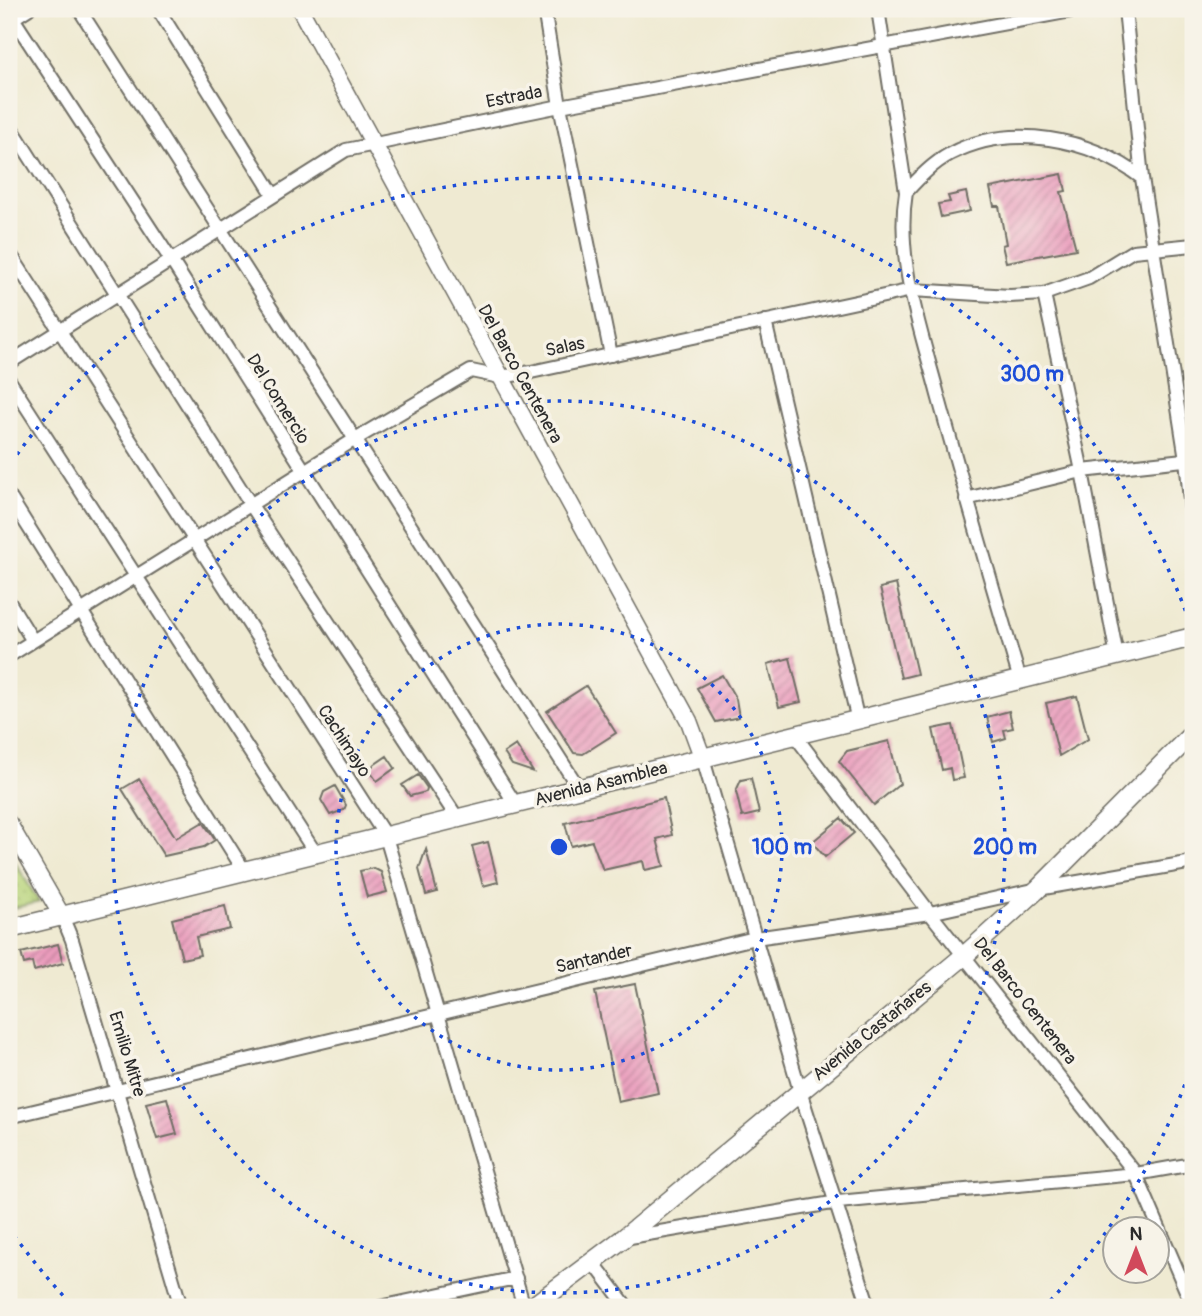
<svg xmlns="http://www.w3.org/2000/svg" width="1202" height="1316" font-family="Pangolin,sans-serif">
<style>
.park{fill:url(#park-dots);stroke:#728052;stroke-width:2}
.building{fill:url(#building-hatch)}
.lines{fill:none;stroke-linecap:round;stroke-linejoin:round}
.minor-casing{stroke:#706e65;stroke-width:16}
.tertiary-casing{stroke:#706e65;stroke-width:19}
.secondary-casing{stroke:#706e65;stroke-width:21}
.minor{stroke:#fff;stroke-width:12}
.tertiary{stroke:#fff;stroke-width:16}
.secondary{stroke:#fff;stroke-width:18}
.ring{fill:none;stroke:#1d4ed8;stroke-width:3.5;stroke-dasharray:3.5 7}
.labels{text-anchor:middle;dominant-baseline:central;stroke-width:7;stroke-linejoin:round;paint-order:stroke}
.street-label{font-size:18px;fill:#2b2b2b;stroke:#f7f3e8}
.centre{fill:#1d4ed8;stroke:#f7f3e8;stroke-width:3.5}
.ring-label{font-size:21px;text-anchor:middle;font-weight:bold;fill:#1d4ed8;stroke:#f7f3e8;stroke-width:7;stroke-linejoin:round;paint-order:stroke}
</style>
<defs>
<pattern id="park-dots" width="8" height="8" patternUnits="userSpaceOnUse" patternTransform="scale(1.75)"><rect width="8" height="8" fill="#b8d47a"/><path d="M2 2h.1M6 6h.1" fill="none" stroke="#9eb66a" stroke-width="1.8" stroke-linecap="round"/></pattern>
<pattern id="building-hatch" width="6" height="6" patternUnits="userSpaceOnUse" patternTransform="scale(1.75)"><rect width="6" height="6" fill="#ea9bbc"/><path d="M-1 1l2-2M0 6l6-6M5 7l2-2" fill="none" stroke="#be7f99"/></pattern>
</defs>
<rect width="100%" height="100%" fill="#f7f3e8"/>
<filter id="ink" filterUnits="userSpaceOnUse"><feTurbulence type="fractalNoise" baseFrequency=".0143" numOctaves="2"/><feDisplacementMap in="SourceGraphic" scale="14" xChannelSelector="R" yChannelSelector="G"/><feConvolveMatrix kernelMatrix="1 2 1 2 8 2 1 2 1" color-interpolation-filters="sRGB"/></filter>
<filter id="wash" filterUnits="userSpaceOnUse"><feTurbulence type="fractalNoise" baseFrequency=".00686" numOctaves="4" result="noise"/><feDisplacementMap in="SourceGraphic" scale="28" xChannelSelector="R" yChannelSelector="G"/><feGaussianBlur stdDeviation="1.57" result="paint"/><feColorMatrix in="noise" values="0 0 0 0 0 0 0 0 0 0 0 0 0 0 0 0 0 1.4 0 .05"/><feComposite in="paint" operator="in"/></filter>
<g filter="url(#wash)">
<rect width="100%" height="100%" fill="#efead2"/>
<!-- park -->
<path class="park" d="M 9,852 L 39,902 L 9,909 Z"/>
<g id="blocks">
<!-- building -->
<path class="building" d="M 1062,174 L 1066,191 L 1061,192 L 1076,249 L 1006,262 L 1002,245 L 1006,244 L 999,206 L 994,206 L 990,188 Z
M 966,192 L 970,211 L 941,217 L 938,204 L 950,202 L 948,196 Z
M 896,584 L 917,674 L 901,678 L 880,588 Z
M 790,658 L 801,702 L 779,707 L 768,664 Z
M 722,675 L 736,699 L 739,717 L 716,722 L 697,688 Z
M 586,686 L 616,733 L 583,754 L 574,753 L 547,711 Z
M 1077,696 L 1088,739 L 1059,756 L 1046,703 Z
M 1009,711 L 1013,728 L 1004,730 L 1006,738 L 993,742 L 987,717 Z
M 953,725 L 964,778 L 952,780 L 950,768 L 942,770 L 933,729 Z
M 889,741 L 900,784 L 874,805 L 839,761 L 847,751 Z
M 516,745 L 533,772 L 512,765 L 504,753 Z
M 387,756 L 395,768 L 377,781 L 368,769 Z
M 418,775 L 427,788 L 426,792 L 410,796 L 402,785 Z
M 751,778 L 759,813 L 742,817 L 736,791 L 741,780 Z
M 139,779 L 176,838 L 203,822 L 215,840 L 204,847 L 164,856 L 122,789 Z
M 335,786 L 346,805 L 344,810 L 330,815 L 321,800 L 324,792 Z
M 664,798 L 672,835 L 657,839 L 664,866 L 645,870 L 643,861 L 603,870 L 592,841 L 571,846 L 565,823 Z
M 841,818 L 854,833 L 825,857 L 812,842 Z
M 488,842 L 498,882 L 483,886 L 472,846 Z
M 426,849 L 437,892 L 426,895 L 419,869 Z
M 373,868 L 381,872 L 387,892 L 367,897 L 360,871 Z
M 225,906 L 230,929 L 196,937 L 200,955 L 182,959 L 172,919 Z
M 58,944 L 63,963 L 34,971 L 32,962 L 24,964 L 21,953 Z
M 635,984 L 658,1093 L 618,1102 L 595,992 Z
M 167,1098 L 177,1134 L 157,1139 L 146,1103 Z"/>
</g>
</g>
<g filter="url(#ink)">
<use href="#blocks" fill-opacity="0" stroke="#706e65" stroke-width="2"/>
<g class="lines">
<!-- minor casing -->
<g class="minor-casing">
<path id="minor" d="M 79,9 L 580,790
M 158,9 L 273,194
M 544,9 L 560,106 L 611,355
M 878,9 L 906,192 C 895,259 921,330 938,395 C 964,490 992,585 1020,680
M 1125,9 L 1142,178 L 1186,459 L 1193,531
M 9,12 L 171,260 L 516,805
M 9,21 L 28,9
M 9,124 L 251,505 L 458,819
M 906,192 C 919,178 933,163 950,154 C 1011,122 1090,138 1142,178
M 9,252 L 386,837 L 524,1307
M 1044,294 L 1082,471 L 1117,656
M 765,321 L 858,721
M 9,363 L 346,150 L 560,106 L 1082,9
M 9,380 L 316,854
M 9,496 L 245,872
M 966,499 L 1082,471 L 1193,459
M 9,602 L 33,641
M 9,656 L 357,438 L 471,371 L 500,377 L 531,372 L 912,290 L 1010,296 L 1044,294 L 1089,278 L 1133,251 L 1193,245
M 796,737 L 930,913 L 1136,1174 L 1193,1307
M 703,759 L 800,1091 L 869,1307
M 62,916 L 72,940 L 181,1307
M 9,1117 L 755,938 L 930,913 L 1038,889 L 1193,862
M 624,1238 L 838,1202 L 1136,1174 L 1193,1164
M 593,1262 L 627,1307
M 380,1307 L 516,1278"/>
</g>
<!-- tertiary casing -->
<g class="tertiary-casing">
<path id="tertiary" d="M 300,9 L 689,721 L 703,759
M 9,824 L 62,916"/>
</g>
<!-- secondary casing -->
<g class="secondary-casing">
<path id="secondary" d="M 9,929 L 1193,637
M 532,1307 L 624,1238 L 965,955 L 1038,889 L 1193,733"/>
</g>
<!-- minor -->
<use href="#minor" class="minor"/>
<!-- tertiary -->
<use href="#tertiary" class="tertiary"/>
<!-- secondary -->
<use href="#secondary" class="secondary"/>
</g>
</g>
<!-- distance rings -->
<g class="ring">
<circle cx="559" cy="847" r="223"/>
<circle cx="559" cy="847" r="446"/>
<path d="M1192 1065A669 669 0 0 1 1048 1303M70 1303A669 669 0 0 1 11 1231M11 463A669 669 0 0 1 1192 629"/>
</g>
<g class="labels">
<!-- street labels -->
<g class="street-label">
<text transform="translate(514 97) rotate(-11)">Estrada</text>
<text transform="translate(565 347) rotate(-12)">Salas</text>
<text transform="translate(520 374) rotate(61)">Del Barco Centenera</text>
<text transform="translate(278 399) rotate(58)">Del Comercio</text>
<text transform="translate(344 741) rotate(57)">Cachimayo</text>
<text transform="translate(601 784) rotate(-14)">Avenida Asamblea</text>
<text transform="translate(594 959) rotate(-13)">Santander</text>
<text transform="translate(1025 1001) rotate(52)">Del Barco Centenera</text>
<text transform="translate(872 1031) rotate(-39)">Avenida Castañares</text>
<text transform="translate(127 1054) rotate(73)">Emilio Mitre</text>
</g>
</g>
<circle cx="559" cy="847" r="10" class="centre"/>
<g class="ring-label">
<text x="1032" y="381">300 m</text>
<text x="782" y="854">100 m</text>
<text x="1005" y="854">200 m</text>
</g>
<!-- margin -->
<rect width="1202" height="1316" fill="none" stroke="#f7f3e8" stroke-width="35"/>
<!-- north arrow -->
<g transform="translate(1136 1250)"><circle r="33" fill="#f7f3e8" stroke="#a5a39c" stroke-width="2"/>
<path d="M0-5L12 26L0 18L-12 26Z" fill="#d1495b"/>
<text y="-10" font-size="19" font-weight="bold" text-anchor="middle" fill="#2b2b2b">N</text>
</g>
</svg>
